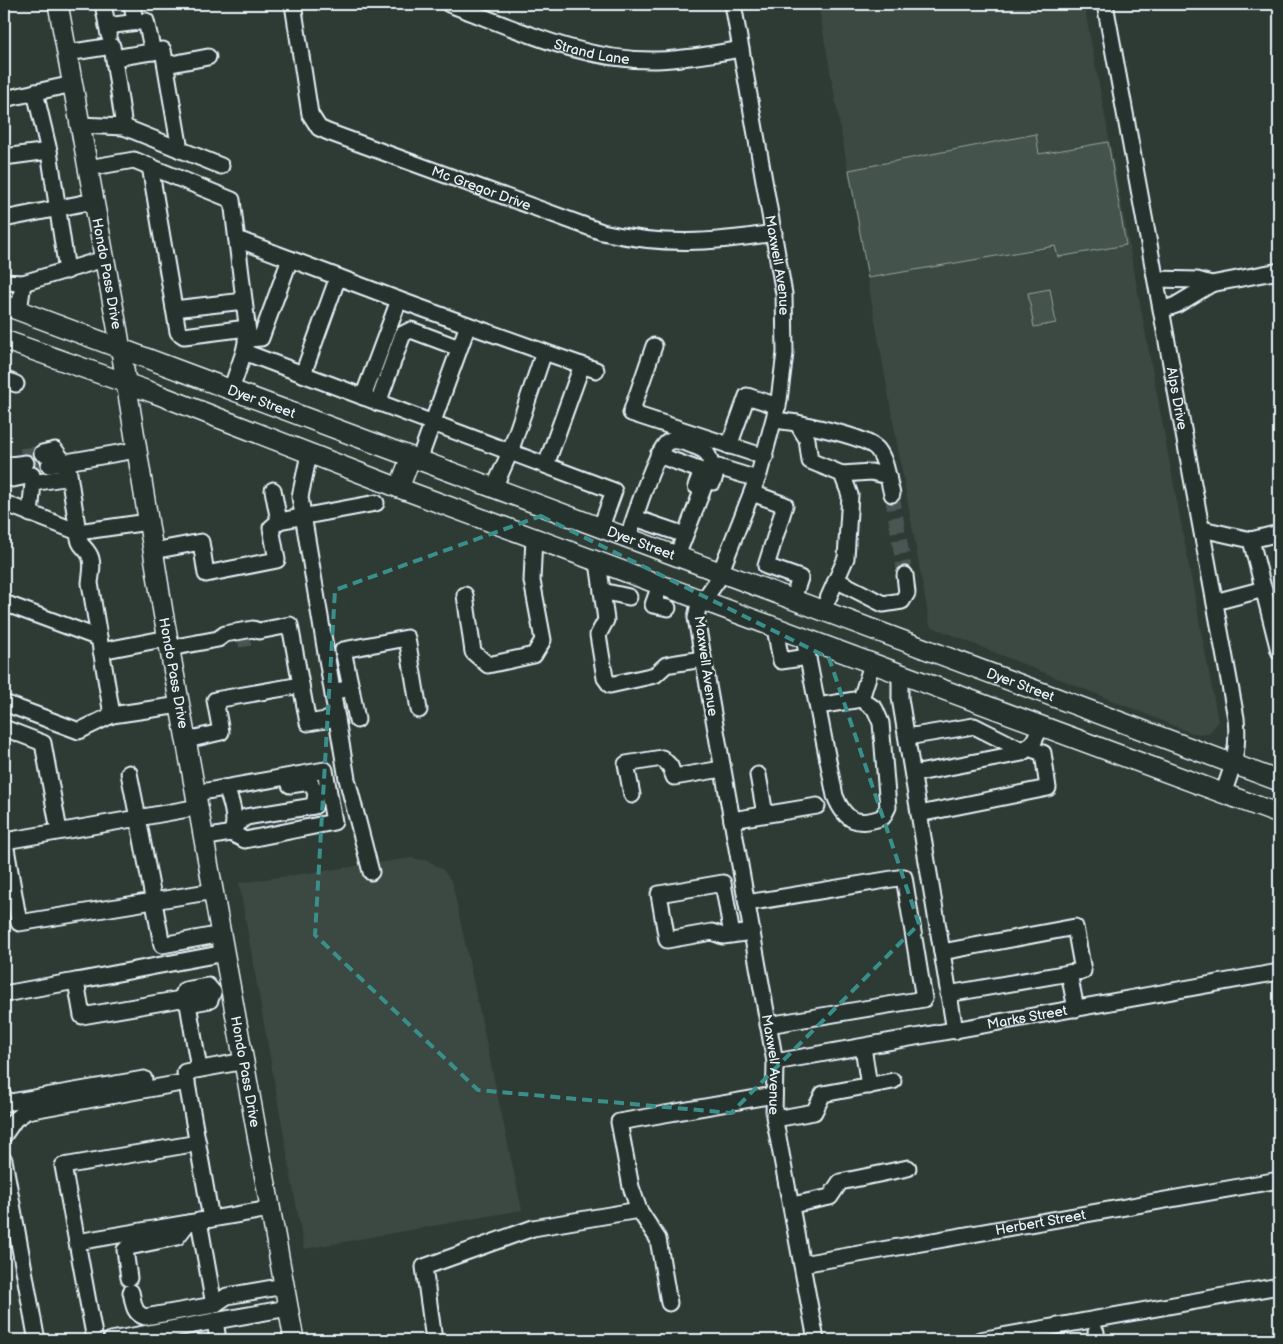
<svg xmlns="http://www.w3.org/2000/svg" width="1283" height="1344" font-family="'Balsamiq Sans',sans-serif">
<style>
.built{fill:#3b4843}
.green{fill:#45524e;stroke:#96a2a3}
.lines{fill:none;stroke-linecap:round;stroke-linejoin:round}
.minor-tunnel{stroke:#4a5652;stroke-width:15;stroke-dasharray:15 8;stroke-linecap:butt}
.minor-casing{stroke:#e8f1f8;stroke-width:19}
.major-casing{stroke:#e8f1f8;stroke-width:22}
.minor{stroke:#26332d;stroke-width:15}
.major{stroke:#26332d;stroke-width:19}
.marked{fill:none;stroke:#3a8f8a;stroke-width:4;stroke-dasharray:10 6;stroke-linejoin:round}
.labels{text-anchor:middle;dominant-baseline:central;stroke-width:5;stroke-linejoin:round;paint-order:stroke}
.street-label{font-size:14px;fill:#e8f1f8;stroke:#26332d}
</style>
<rect width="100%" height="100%" fill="#2e3b35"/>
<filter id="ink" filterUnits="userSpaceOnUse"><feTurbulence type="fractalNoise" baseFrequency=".02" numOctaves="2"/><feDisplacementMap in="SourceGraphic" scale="10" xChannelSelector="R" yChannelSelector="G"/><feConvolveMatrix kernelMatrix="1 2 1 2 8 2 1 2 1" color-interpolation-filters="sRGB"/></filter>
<g filter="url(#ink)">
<!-- built -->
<path class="built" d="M 818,4 L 1084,4 L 1218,721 L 1209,734 L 1192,733 L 930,626 Z
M 411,858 L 429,861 L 443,870 L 452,882 L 522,1210 L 304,1249 L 239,883 Z"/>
<!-- green -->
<path class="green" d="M 1036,134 L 1039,154 L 1108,142 L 1126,245 L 1058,257 L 1055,246 L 868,278 L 849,170 Z
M 1050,289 L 1056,323 L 1034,327 L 1028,293 Z"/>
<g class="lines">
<!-- minor-tunnel -->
<path class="minor-tunnel" d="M 21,456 L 42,453
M 29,468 L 49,465
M 892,494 L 905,575
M 238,640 L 250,638"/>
<!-- minor casing -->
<g class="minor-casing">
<g id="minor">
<path d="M 103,4 L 109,35"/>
<path d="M 132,4 L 135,22"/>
<path id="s1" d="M 293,4 L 310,114 L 319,128 L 328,132 L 602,232 C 665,246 710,243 774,233"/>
<path id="s2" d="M 449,4 C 517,29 584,62 658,60 C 686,59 714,54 741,49"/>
<path id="s3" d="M 733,4 L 784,294 L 785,353 L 779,400 L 759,474 L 717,581 L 698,608 L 696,618 L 775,1062 L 774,1116 L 816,1340"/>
<path id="s4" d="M 1105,4 L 1236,718 C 1239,748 1234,765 1223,793"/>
<path d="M 107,26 L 146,21 L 153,52"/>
<path d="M 67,53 L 112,46 L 124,127 L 80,125"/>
<path d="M 114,58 L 163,50 L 180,150"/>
<path d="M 166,65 L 208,57"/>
<path d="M 35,92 L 49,151"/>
<path d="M 4,99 L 73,84"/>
<path d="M 124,127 L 221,166"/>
<path d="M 4,157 L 49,151 L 67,271"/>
<path d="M 150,166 L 178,332 L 184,336 L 247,328"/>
<path d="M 88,168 L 134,160 L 232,200 L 248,333 L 244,352"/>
<path d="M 4,219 L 94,201"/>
<path d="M 237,239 L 338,277 L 303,374"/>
<path d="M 338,277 L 399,300 L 363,397"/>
<path d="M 1156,279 L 1197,280 L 1211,284"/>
<path d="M 4,282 L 23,283 L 104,259"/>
<path d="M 399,300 L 468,325 L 419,460"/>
<path d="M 174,309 L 244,301"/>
<path d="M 1162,310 L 1176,305 L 1211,284 L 1279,271"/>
<path d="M 19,311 L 23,283"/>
<path d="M 468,325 L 544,352 L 510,452 L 494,488"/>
<path d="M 246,339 L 261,338 L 290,259"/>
<path d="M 654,346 L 631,413 L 765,457"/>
<path d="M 544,352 L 596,370"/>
<path d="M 4,379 L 16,384"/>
<path d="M 231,390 L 244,352 L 614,491 L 601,527"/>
<path d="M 378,403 L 403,334 L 411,330 L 459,348"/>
<path d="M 775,420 L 797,423 L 807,439 L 810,461 L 842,474 L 850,495 L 846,558 L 823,610"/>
<path d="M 797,423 C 814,427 868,437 878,450 C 887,462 888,480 892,494"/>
<path d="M 729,446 L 747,396 L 778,406"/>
<path d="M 42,453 L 55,450 L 63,461"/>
<path d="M 309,454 L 300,497 L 347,779 L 371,872"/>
<path d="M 658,455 L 702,471 L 696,486"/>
<path d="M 49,465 L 136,450"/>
<path d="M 546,465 L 582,365"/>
<path d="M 4,470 L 11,465 L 26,463"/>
<path d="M 4,474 L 13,479 L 32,475"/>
<path d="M 842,474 L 871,472 L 888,476"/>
<path d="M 713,482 L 718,467 L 757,479"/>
<path d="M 273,490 L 279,521 L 376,503"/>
<path d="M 752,493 L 785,505 L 766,566 L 800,578 L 793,599"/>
<path d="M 4,503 L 78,532 L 67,461"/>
<path d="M 30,514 L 33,483 L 69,477"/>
<path d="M 635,518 L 679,533"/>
<path d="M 148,522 L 78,532 C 80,548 82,543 89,554 C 94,562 91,574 90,583 L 112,715 L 180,705"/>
<path d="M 1202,529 L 1251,540"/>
<path d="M 1279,533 L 1251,540 L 1279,651"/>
<path d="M 628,537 C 634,520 656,449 668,442 C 676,438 686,443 694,446 C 706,450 710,454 711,468 L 677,556"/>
<path d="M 153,551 L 201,542 L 206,574 L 277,560 L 271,528 L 279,521"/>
<path d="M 598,562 L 606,620 L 598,635 L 605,678 L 610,685 L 655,675 L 666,665 L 671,664 L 703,659"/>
<path d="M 836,580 L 883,604 L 902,601 L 907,593 L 905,575"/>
<path d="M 660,585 L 653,605 L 668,608"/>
<path d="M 602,591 L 629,597"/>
<path d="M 465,595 L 473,652 L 488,665 L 534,655 L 543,640 L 532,581 L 534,537"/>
<path d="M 1215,602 L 1264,589"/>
<path d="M 4,603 L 99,638"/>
<path d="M 775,628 L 781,661 L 808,657"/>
<path d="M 804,638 L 835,796 C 845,821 857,827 883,817 L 888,807 L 881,723 L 875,709 L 861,699 L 872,664"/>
<path d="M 170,648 L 218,639 L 225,634 L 253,629 L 259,631 L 290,625 L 308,723 L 337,718"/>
<path d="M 101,651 L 168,638"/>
<path d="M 900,674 L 900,698 L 955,1031"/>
<path d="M 351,688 L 343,650 L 407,638 L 419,710"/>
<path d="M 341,690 L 351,688 L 357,720"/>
<path d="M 4,703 L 79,731 L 112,715"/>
<path d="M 818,706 L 861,699"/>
<path d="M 4,728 L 43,743 L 59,831"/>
<path d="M 907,737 L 974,726 L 1024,751"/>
<path d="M 187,740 L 221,732 L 215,700 L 301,685"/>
<path d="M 913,774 L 1022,753 L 1034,741 L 1041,726"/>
<path d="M 758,775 L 765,814"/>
<path d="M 225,788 C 231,798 237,820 232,831"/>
<path d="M 196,793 L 325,770 L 334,822 L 245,840 L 231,833 L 204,838"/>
<path d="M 632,795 L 626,764 L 662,758 L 670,766 L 674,777 L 722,769"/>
<path d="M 199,807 L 138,818 L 162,945 L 222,934"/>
<path d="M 919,814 L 1048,788 L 1043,753 L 1028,748"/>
<path d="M 732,820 L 817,806"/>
<path d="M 235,826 L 246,817 L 314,806 L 316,793 L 310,782 L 290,785"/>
<path d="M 4,837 L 19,923 L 214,891"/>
<path d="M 5,841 L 138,818 L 129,773"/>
<path d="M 747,903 L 904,877 L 924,999 L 768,1025"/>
<path d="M 732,935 L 723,883 L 659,894 L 667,940 L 712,932 L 723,936 L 752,932"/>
<path d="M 942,952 L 1075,927 L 1083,971 L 1069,973"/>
<path d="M 4,994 L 76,981"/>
<path d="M 948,994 L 1069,973 L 1076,1009"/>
<path d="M 181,999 L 82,1016 L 76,981 L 225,953"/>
<path d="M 181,999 L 188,1004 L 210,1000 L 213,992"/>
<path d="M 181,999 L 185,990 L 208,986 L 213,992"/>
<path d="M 188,1004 L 199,1069"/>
<path d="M 863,1047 L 869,1086"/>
<path id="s5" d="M 775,1062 L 1279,972"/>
<path d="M 4,1097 L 5,1103 L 144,1079"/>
<path d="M 775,1119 L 814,1112 L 823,1094 L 893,1081"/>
<path d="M 4,1135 L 15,1119 L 27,1111 L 187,1082"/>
<path d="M 4,1160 L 36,1336 L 39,1340"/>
<path d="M 792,1205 L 830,1197 L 840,1182 L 908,1168"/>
<path d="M 211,1219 L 185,1072 L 245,1061"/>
<path d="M 199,1221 L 214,1305"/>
<path d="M 77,1242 L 270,1209"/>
<path id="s6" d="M 802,1264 L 1279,1180"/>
<path d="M 129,1278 L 125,1250 L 129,1247 L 177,1237 L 188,1223"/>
<path d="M 131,1292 C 134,1304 133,1313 145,1317 L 214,1305 L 227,1296 L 284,1286"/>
<path d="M 669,1303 L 658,1239 L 639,1210 L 631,1187 L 619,1122 L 774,1095"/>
<path d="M 1096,1332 L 1097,1340"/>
<path d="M 95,1340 L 63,1166 L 198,1143"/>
<path d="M 111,1340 L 215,1321"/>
<path d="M 218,1340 L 215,1321 L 288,1308"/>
<path d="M 434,1340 L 424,1267 L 533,1228 L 639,1210"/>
<path d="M 980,1340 L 1279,1286"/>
</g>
</g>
<!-- major casing -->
<g class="major-casing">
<g id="major">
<path id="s7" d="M 58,4 L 118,332 L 163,612 L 294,1340"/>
<path id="s8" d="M 4,305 L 1279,781"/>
<path d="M 4,340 L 154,393 L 399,488 L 1279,814"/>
<path d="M 399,488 L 411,457"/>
</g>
</g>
<!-- minor -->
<use href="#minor" class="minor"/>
<!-- major -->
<use href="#major" class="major"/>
</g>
</g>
<!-- marked area -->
<path class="marked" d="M 541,516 L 829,658 L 919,924 L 731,1113 L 478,1090 L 315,935 L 335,590 Z"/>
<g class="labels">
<!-- street labels -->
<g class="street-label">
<text stroke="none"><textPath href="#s2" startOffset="151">Strand Lane</textPath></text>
<text stroke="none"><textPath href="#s1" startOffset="301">Mc Gregor Drive</textPath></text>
<text stroke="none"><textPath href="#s3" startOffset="265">Maxwell Avenue</textPath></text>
<text stroke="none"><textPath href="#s7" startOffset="274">Hondo Pass Drive</textPath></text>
<text stroke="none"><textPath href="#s4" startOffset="401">Alps Drive</textPath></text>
<text stroke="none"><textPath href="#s8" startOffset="275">Dyer Street</textPath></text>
<text stroke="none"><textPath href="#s8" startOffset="680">Dyer Street</textPath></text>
<text transform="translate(706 666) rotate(82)">Maxwell Avenue</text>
<text stroke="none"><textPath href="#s7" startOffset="679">Hondo Pass Drive</textPath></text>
<text stroke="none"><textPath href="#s8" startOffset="1085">Dyer Street</textPath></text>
<text stroke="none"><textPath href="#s5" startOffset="256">Marks Street</textPath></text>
<text stroke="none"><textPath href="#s3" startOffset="1089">Maxwell Avenue</textPath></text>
<text stroke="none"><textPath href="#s7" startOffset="1084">Hondo Pass Drive</textPath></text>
<text stroke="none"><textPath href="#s6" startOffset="242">Herbert Street</textPath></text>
</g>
</g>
<!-- margin -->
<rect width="1283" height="1344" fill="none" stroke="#26332d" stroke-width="20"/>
<rect x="10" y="10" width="1263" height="1324" fill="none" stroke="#e8f1f8" stroke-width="2" filter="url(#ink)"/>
</svg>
